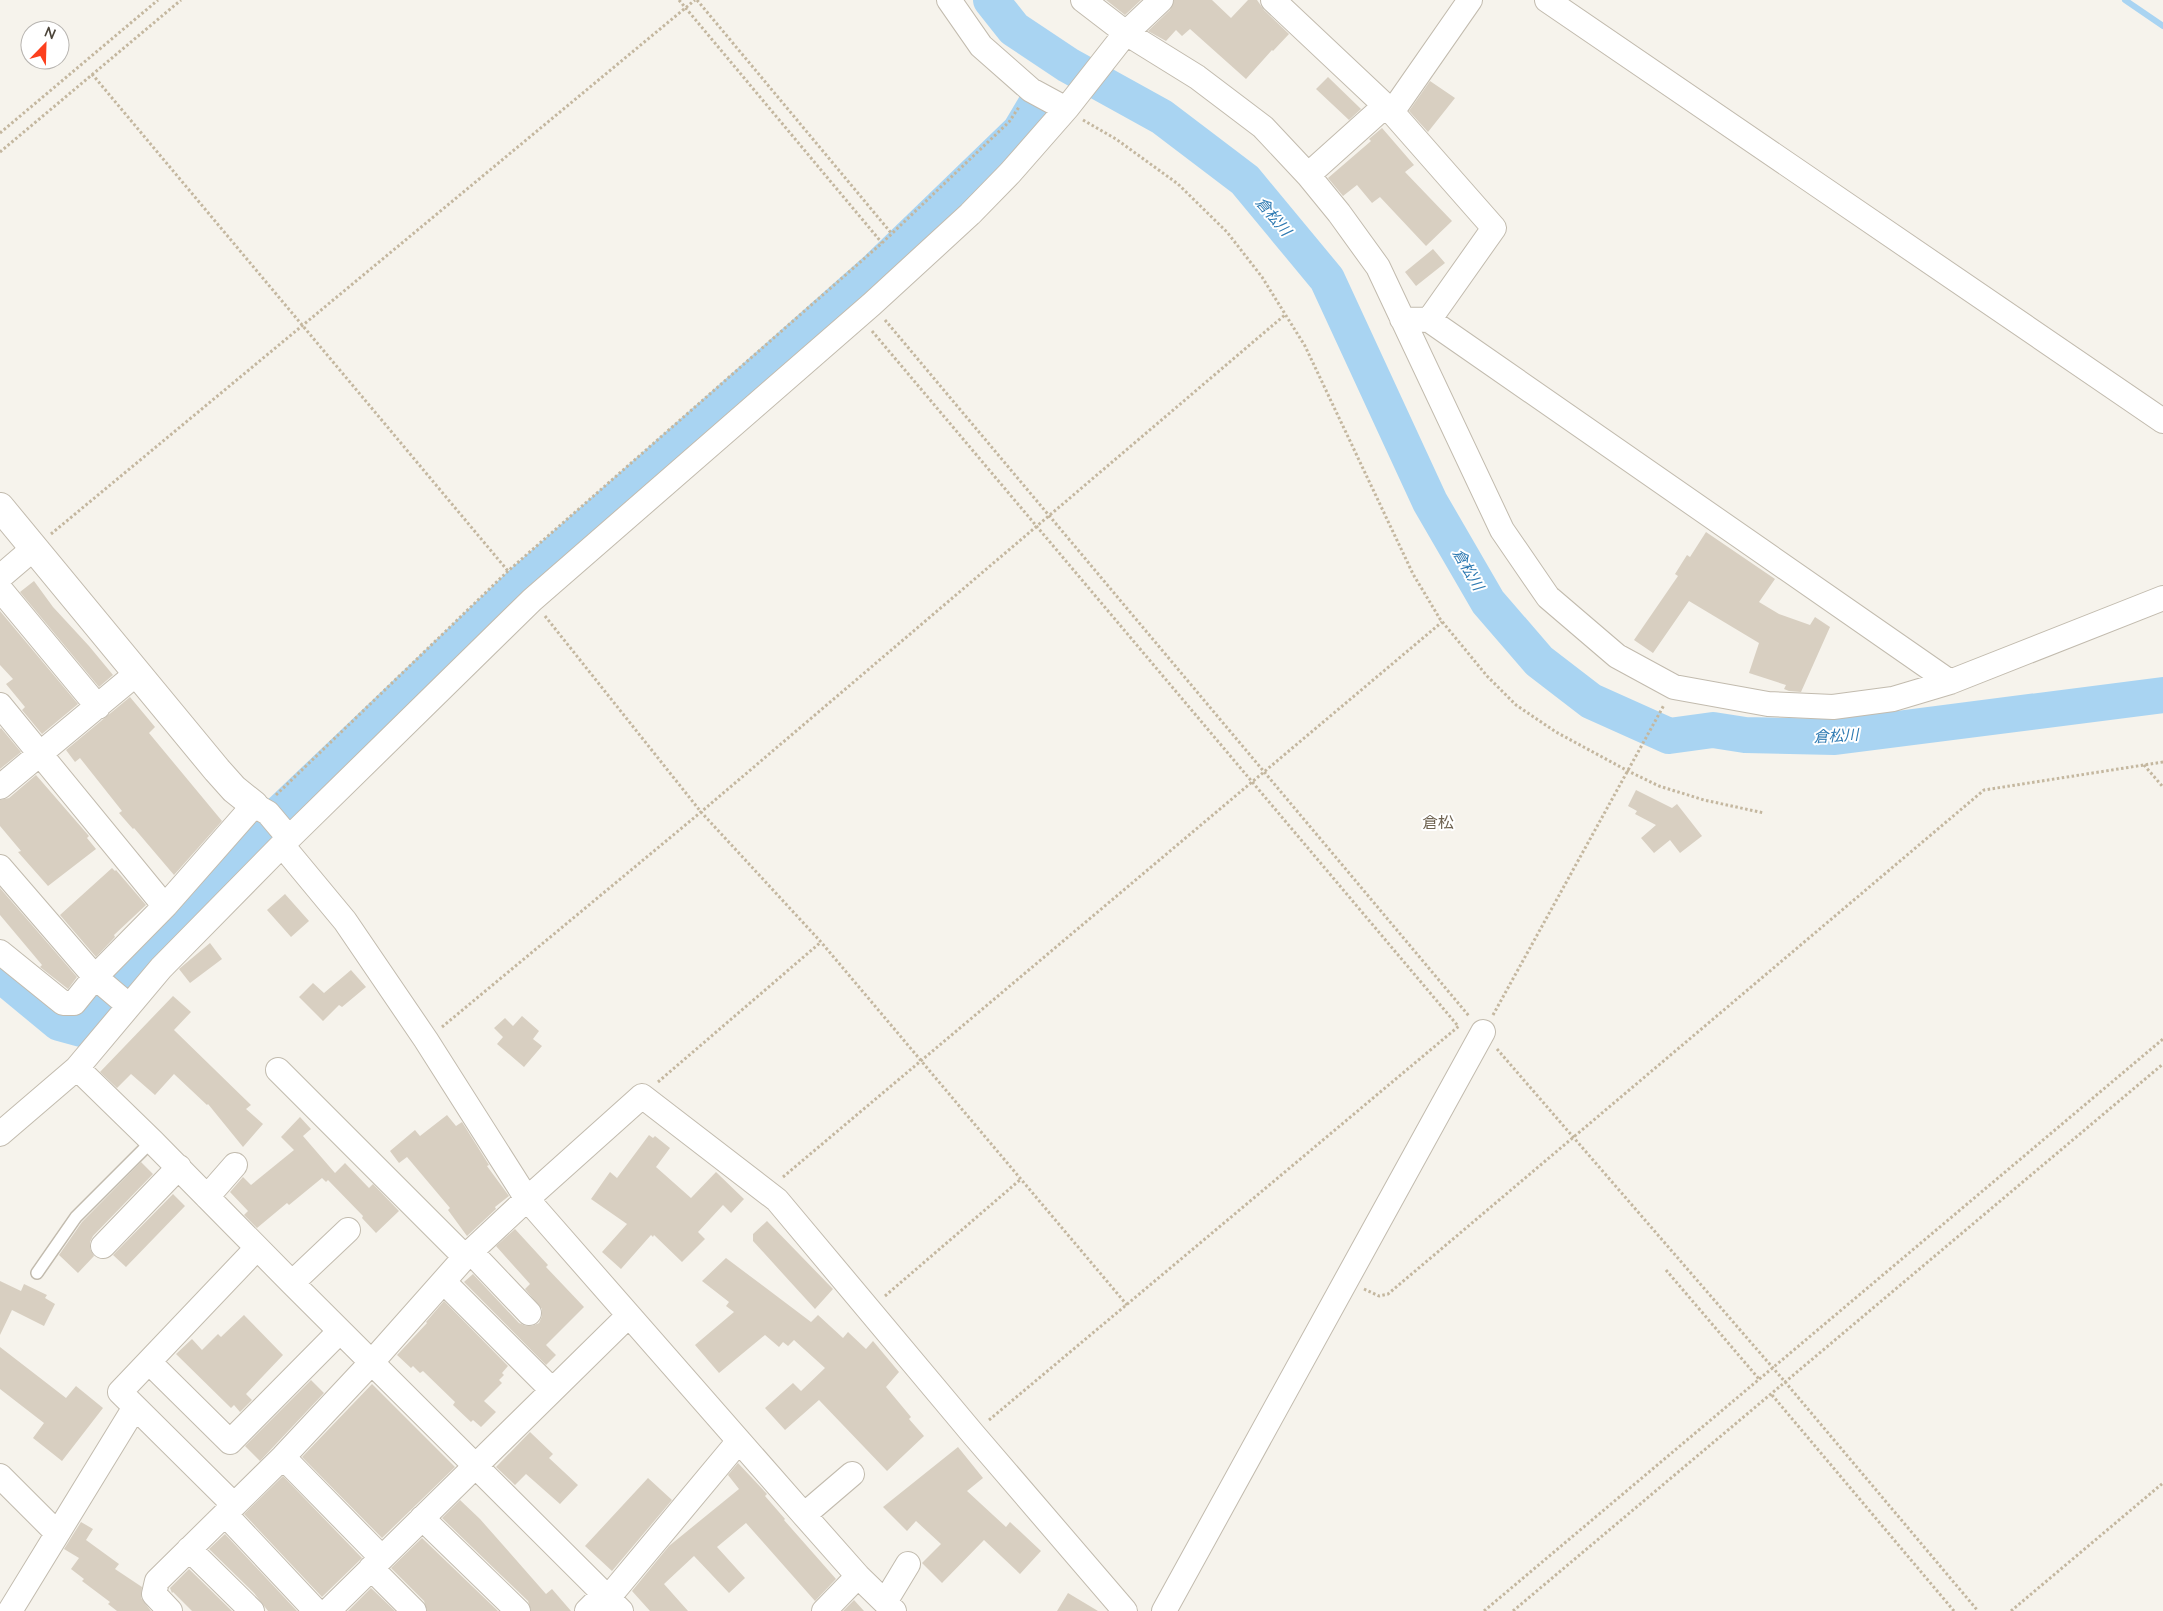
<svg xmlns="http://www.w3.org/2000/svg" width="2163" height="1611" font-family="Lato,'Noto Sans JP',sans-serif">
<style>
.lines{fill:none;stroke-linecap:round;stroke-linejoin:round}
.stream{stroke:#a9d4f2;stroke-width:6}
.river{stroke:#a9d4f2;stroke-width:36}
.building{fill:#d8cfc1}
.service-casing{stroke:#c2bbae;stroke-width:14}
.minor-casing{stroke:#c2bbae;stroke-width:26}
.tertiary-casing{stroke:#c2bbae;stroke-width:30}
.path{stroke:#c4b79f;stroke-width:3;stroke-dasharray:2.5 2.5;stroke-linecap:butt}
.service{stroke:#fff;stroke-width:11}
.minor{stroke:#fff;stroke-width:24}
.tertiary{stroke:#fff;stroke-width:28}
.labels{text-anchor:middle;dominant-baseline:central;stroke-width:4;stroke-linejoin:round;paint-order:stroke}
.water-label{font-size:15px;font-style:italic;fill:#2e7ab2;stroke:#fff}
.quarter-label{font-size:16px;fill:#6e6250;stroke:#fff}
</style>
<rect width="100%" height="100%" fill="#f6f3ec"/>
<g class="lines">
<!-- stream -->
<path class="stream" d="M 2125,0 L 2163,26"/>
<!-- river -->
<path class="river" d="M 991,0 L 1014,29 L 1068,65 L 1162,117 L 1245,180 L 1327,279 L 1430,502 L 1488,602 L 1539,661 L 1591,701 L 1669,736 L 1713,730 L 1745,735 L 1835,737 L 2163,695
M 0,974 L 59,1023 L 81,1029 L 264,828 L 523,582 L 876,270 L 1020,131 L 1036,104"/>
</g>
<!-- building -->
<path class="building" d="M 1106,0 L 1141,0 L 1125,15 Z
M 1174,0 L 1212,0 L 1231,18 L 1248,0 L 1257,0 L 1264,10 L 1289,34 L 1273,51 L 1272,50 L 1246,79 L 1190,29 L 1182,36 L 1176,30 L 1166,41 L 1148,31 L 1170,10 Z
M 1328,77 L 1361,109 L 1349,120 L 1316,89 Z
M 1430,81 L 1455,98 L 1428,132 L 1409,111 Z
M 1382,128 L 1414,165 L 1405,172 L 1452,221 L 1426,246 L 1380,197 L 1372,203 L 1357,185 L 1343,196 L 1328,178 L 1371,141 L 1369,139 Z
M 1433,249 L 1445,263 L 1416,286 L 1405,272 Z
M 1706,532 L 1775,579 L 1759,602 L 1779,614 L 1810,625 L 1815,617 L 1830,627 L 1801,692 L 1789,691 L 1784,689 L 1786,685 L 1749,673 L 1759,643 L 1689,601 L 1653,653 L 1634,640 L 1678,576 L 1675,574 L 1687,555 L 1690,557 Z
M 34,581 L 53,607 L 89,646 L 113,675 L 99,687 L 20,592 Z
M 0,611 L 78,704 L 42,734 L 22,710 L 25,707 L 6,684 L 13,679 L 0,665 Z
M 130,697 L 155,727 L 149,733 L 222,821 L 174,875 L 134,828 L 133,829 L 119,813 L 122,811 L 80,758 L 75,762 L 66,750 Z
M 1,728 L 21,752 L 0,769 L 0,729 Z
M 36,775 L 89,836 L 87,838 L 96,849 L 48,886 L 18,852 L 21,851 L 0,826 L 0,800 L 9,798 Z
M 1636,790 L 1672,808 L 1677,804 L 1702,836 L 1680,853 L 1670,840 L 1654,853 L 1641,838 L 1656,825 L 1635,814 L 1637,811 L 1628,806 Z
M 112,868 L 115,871 L 116,870 L 146,905 L 114,935 L 115,937 L 96,957 L 60,915 Z
M 0,888 L 77,977 L 68,989 L 40,967 L 42,965 L 0,915 Z
M 285,894 L 309,921 L 291,937 L 267,910 Z
M 210,943 L 222,959 L 190,983 L 179,969 Z
M 351,970 L 366,987 L 342,1007 L 339,1005 L 323,1021 L 299,997 L 313,983 L 324,993 Z
M 173,996 L 191,1012 L 174,1030 L 251,1105 L 246,1109 L 263,1124 L 243,1147 L 208,1104 L 207,1105 L 174,1074 L 155,1095 L 131,1074 L 117,1088 L 100,1072 Z
M 522,1016 L 539,1031 L 533,1039 L 542,1046 L 524,1067 L 497,1044 L 503,1037 L 494,1028 L 505,1018 L 513,1026 Z
M 447,1115 L 456,1126 L 462,1122 L 489,1165 L 487,1166 L 509,1196 L 495,1207 L 496,1209 L 467,1236 L 448,1210 L 450,1208 L 407,1157 L 399,1163 L 390,1151 L 415,1130 L 420,1136 Z
M 300,1117 L 311,1129 L 303,1136 L 335,1173 L 345,1163 L 369,1188 L 373,1184 L 399,1211 L 376,1233 L 362,1218 L 363,1216 L 328,1180 L 326,1182 L 322,1178 L 289,1205 L 287,1203 L 257,1228 L 244,1215 L 248,1211 L 230,1192 L 243,1177 L 251,1185 L 294,1150 L 281,1137 Z
M 649,1135 L 653,1138 L 655,1136 L 670,1148 L 656,1167 L 691,1198 L 716,1172 L 744,1199 L 731,1213 L 723,1205 L 698,1232 L 705,1239 L 682,1262 L 654,1235 L 653,1237 L 651,1235 L 621,1269 L 602,1252 L 627,1224 L 591,1199 L 610,1172 L 617,1178 Z
M 141,1162 L 153,1174 L 93,1236 L 90,1242 L 90,1249 L 94,1256 L 78,1273 L 59,1255 L 82,1222 Z
M 173,1194 L 185,1206 L 126,1267 L 113,1255 Z
M 767,1221 L 833,1289 L 815,1309 L 753,1241 L 753,1234 Z
M 515,1229 L 548,1265 L 546,1267 L 584,1307 L 546,1345 L 556,1355 L 546,1365 L 464,1282 L 473,1274 L 519,1323 L 526,1326 L 532,1326 L 539,1323 L 542,1316 L 542,1309 L 525,1289 L 530,1284 L 496,1246 Z
M 726,1258 L 811,1322 L 818,1315 L 843,1338 L 848,1332 L 866,1349 L 873,1341 L 899,1372 L 886,1387 L 911,1417 L 909,1419 L 924,1436 L 887,1471 L 819,1400 L 785,1430 L 765,1408 L 793,1383 L 801,1391 L 825,1368 L 794,1340 L 788,1346 L 783,1342 L 779,1347 L 765,1335 L 719,1373 L 695,1345 L 734,1312 L 726,1306 L 729,1302 L 702,1281 Z
M 0,1281 L 21,1291 L 24,1284 L 47,1295 L 45,1298 L 55,1304 L 44,1326 L 12,1310 L 0,1335 Z
M 444,1301 L 508,1366 L 502,1373 L 504,1375 L 499,1380 L 502,1383 L 484,1401 L 496,1412 L 481,1427 L 473,1420 L 471,1422 L 453,1405 L 455,1402 L 423,1371 L 420,1373 L 413,1366 L 411,1368 L 397,1355 L 427,1323 L 426,1322 Z
M 244,1315 L 283,1355 L 246,1394 L 252,1400 L 240,1412 L 234,1405 L 231,1408 L 176,1354 L 192,1339 L 202,1350 L 218,1334 L 221,1337 Z
M 0,1347 L 66,1398 L 76,1386 L 103,1408 L 62,1461 L 33,1438 L 44,1423 L 0,1389 Z
M 311,1380 L 324,1393 L 260,1461 L 245,1446 Z
M 372,1384 L 455,1467 L 382,1538 L 302,1457 Z
M 530,1432 L 553,1454 L 549,1458 L 578,1485 L 560,1504 L 526,1474 L 515,1485 L 496,1467 Z
M 958,1447 L 983,1478 L 967,1491 L 1006,1527 L 1010,1522 L 1041,1551 L 1020,1574 L 984,1540 L 942,1583 L 922,1563 L 941,1544 L 916,1521 L 907,1531 L 883,1507 Z
M 738,1463 L 767,1494 L 765,1496 L 785,1519 L 784,1520 L 836,1579 L 815,1601 L 746,1523 L 717,1547 L 745,1578 L 729,1593 L 694,1556 L 664,1584 L 688,1611 L 650,1611 L 632,1591 L 669,1546 L 739,1489 L 728,1475 Z
M 283,1476 L 362,1558 L 322,1597 L 244,1514 Z
M 648,1478 L 672,1500 L 612,1571 L 585,1546 Z
M 460,1500 L 480,1519 L 546,1594 L 552,1589 L 571,1611 L 531,1611 L 528,1601 L 442,1518 Z
M 81,1522 L 93,1529 L 86,1540 L 119,1564 L 115,1569 L 142,1587 L 141,1598 L 151,1611 L 117,1611 L 108,1604 L 110,1602 L 82,1581 L 84,1579 L 71,1569 L 79,1558 L 64,1549 Z
M 225,1534 L 297,1611 L 268,1611 L 254,1593 L 209,1549 Z
M 422,1538 L 498,1611 L 427,1611 L 424,1601 L 391,1568 Z
M 189,1569 L 232,1611 L 192,1611 L 173,1592 L 172,1593 L 170,1588 Z
M 371,1588 L 395,1611 L 348,1611 Z
M 1068,1593 L 1098,1611 L 1057,1611 Z
M 854,1600 L 864,1611 L 843,1611 Z"/>
<g class="lines">
<!-- service casing -->
<g class="service-casing">
<path id="service" d="M 37,1273 L 76,1217 L 152,1141"/>
</g>
<!-- minor casing -->
<g class="minor-casing">
<path id="minor" d="M 949,0 L 981,46 L 1031,90 L 1066,109
M 1083,0 L 1126,33 L 1197,77 L 1263,127 L 1308,175 L 1339,213 L 1378,267 L 1502,530 L 1548,597 L 1617,656 L 1674,687 L 1768,704 L 1833,707 L 1893,699 L 1950,682 L 2163,598
M 1273,0 L 1392,112 L 1494,228 L 1429,320
M 1547,0 L 2163,421
M 1392,112 L 1470,0
M 1308,175 L 1386,105
M 1402,319 L 1429,320 L 1950,682
M 0,577 L 34,548
M 0,589 L 98,707
M 0,705 L 158,898 L 166,905
M 0,787 L 136,674
M 282,845 L 345,921 L 426,1040 L 527,1199 L 804,1515 L 858,1576 L 894,1611
M 0,867 L 95,977 L 128,1005
M 0,952 L 63,1003 L 74,1003 L 95,977 L 166,905 L 254,805 L 268,813 L 289,838
M 278,1070 L 465,1257
M 0,1134 L 77,1068
M 207,1197 L 235,1165
M 103,1246 L 179,1167
M 471,1252 L 529,1313
M 444,1282 L 551,1389
M 292,1283 L 348,1230
M 149,1362 L 230,1442 L 340,1331
M 283,1457 L 382,1558
M 0,1476 L 57,1533
M 234,1505 L 120,1392 L 257,1248
M 225,1514 L 316,1611
M 804,1515 L 852,1474
M 422,1518 L 518,1611
M 189,1549 L 252,1611
M 371,1568 L 414,1611
M 608,1598 L 738,1442
M 885,1602 L 908,1564
M 10,1611 L 135,1407
M 170,1611 L 154,1594 L 157,1581 L 283,1457 L 371,1363 L 465,1257 L 527,1199 L 642,1096 L 777,1200 L 973,1434 L 1125,1611
M 328,1611 L 628,1316
M 587,1611 L 604,1594
M 621,1611 L 292,1283 L 152,1141 L 77,1068 L 161,968 L 282,845 L 532,600 L 872,304 L 970,214 L 1010,173 L 1067,108 L 1125,34 L 1161,0
M 824,1611 L 858,1576
M 1164,1611 L 1483,1032"/>
</g>
<!-- tertiary casing -->
<g class="tertiary-casing">
<path id="tertiary" d="M 0,507 L 217,770 L 234,789 L 254,805"/>
</g>
<!-- path -->
<path class="path" d="M 679,0 L 882,243
M 697,0 L 892,234
M 92,74 L 508,571
M 1083,120 L 1116,139 L 1178,184 L 1227,232 L 1262,277 L 1305,346 L 1413,574 L 1440,619 L 1487,676 L 1516,705 L 1556,732 L 1628,771 L 1659,786 L 1704,800 L 1764,813
M 0,133 L 158,0
M 0,152 L 181,0
M 885,320 L 1469,1016
M 872,331 L 1458,1026
M 51,534 L 695,0
M 545,616 L 701,812 L 821,942 L 1127,1305
M 2144,765 L 2163,787
M 276,795 L 508,571 L 882,243 L 1009,122 L 1019,107
M 1493,1015 L 1664,705
M 442,1027 L 701,812 L 1286,314
M 1497,1049 L 1786,1383 L 1978,1611
M 658,1082 L 821,942
M 783,1177 L 1442,622
M 1666,1270 L 1759,1379
M 1364,1289 L 1379,1296 L 1388,1294 L 1984,790 L 2163,762
M 885,1296 L 1021,1179
M 1772,1395 L 1954,1611
M 989,1420 L 1459,1026
M 1484,1611 L 2163,1039
M 1513,1611 L 2163,1064
M 2011,1611 L 2163,1483"/>
<!-- service -->
<use href="#service" class="service"/>
<!-- minor -->
<use href="#minor" class="minor"/>
<!-- tertiary -->
<use href="#tertiary" class="tertiary"/>
</g>
<g class="labels">
<!-- water labels -->
<g class="water-label">
<text transform="translate(1274 216) rotate(50)">倉松川</text>
<text transform="translate(1469 569) rotate(60)">倉松川</text>
<text transform="translate(1836 735) rotate(-3)">倉松川</text>
</g>
<!-- quarter labels -->
<g class="quarter-label">
<text x="1438" y="821">倉松</text>
</g>
</g>
<!-- north arrow -->
<g transform="translate(45 45) rotate(23)"><circle r="24" fill="#ffffff" stroke="#b7b4b0"/>
<path d="M0-4L9 19L0 12L-9 19Z" fill="#fc3f1d"/>
<text y="-8" font-size="14" font-weight="bold" text-anchor="middle" fill="#4b4439">N</text>
</g>
</svg>
